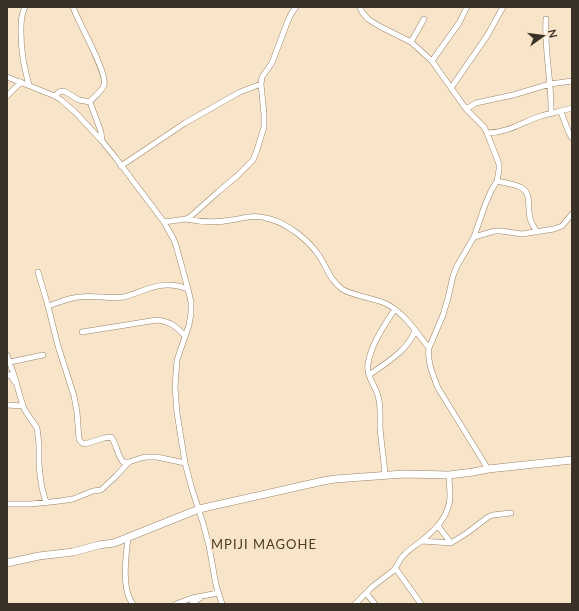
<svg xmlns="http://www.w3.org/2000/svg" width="579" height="611" font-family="Lato,sans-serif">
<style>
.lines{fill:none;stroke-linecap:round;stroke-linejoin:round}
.street-casing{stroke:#97856c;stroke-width:6}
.secondary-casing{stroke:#97856c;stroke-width:8}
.street{stroke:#fff;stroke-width:5}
.secondary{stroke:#fff;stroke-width:7}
.labels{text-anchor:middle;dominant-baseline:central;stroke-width:4;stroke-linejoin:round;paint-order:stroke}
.quarter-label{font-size:13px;letter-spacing:1px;fill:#4b3b24;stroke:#f8e4c8}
</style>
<rect width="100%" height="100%" fill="#f8e4c8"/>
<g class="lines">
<!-- street casing -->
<g class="street-casing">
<path id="street" d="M 25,7 C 21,15 21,23 21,32 C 21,53 24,66 29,85
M 73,7 C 78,22 108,73 104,85 C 102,92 94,96 90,102 L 101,132 L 102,141
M 360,7 L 362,12 L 368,19 L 379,26 L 411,42 L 432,61 L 466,109 L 484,127 L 487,133 L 499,164 L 499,170 L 497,181 L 491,191 L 485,205 L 474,237 L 457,266 L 453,276 L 448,298 L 443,315 L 429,348 C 427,362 433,375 438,388 L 488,469
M 546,19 C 544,51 552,82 551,113
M 411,42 L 424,19
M 432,61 L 459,23 L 467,7
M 7,77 L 55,96 L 61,100 L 75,112 L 102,141 L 115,157 L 164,222 L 174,240 L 177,249 L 188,289 L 191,302 L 191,313 L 189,325 L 177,360 L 175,387 L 177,413 L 185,463 L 192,489 L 203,523 L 209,546 L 216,585 L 222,604
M 451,88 L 487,36 L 503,7
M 7,96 L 21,82
M 55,96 L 59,92 L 64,91 L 79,100 L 90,102
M 466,109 L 476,103 L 513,95 L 550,84 L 572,81
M 561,112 L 569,133 L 572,138
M 487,133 C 508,133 522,122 541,116 C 551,113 562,111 572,108
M 121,166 L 185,123 L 201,114 L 240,92 L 261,84
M 497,181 C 505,183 515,184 522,188 C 532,194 527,208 530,218 C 531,223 534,227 537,232
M 186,219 C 200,222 216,223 231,220 C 246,218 253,214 270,219 C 288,224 307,239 318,254 C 327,267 329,279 342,289 C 351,295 371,298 382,302 C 403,310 416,332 429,348
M 164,222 L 186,219 L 190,217 L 218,192 L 237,176 L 253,160 L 257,150 L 264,127 L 264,114 L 261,84 L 262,77 L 272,63 L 287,23 L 291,14 L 296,7
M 474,237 L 495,231 L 501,231 L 522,234 L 554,229 L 562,226 L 572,214
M 38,272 L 48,306 L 58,346 L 74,396 L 77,412 L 79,439 C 81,442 82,444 85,444 L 104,438 L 111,437 C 117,444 117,455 123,462 L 129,462
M 48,306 C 58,303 68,298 79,297 C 94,295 109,299 124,297 C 148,290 162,279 188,289
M 82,332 L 157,320 C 171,322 176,326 185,336
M 7,355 L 14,375 L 23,406 L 26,412 L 37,428 L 39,444 L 39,464 L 40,475 L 42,488 L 46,503
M 10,362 L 43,355
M 7,374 L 11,376 L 15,382
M 369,375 C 386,363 407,351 415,331
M 7,405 L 23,406
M 385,475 C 384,459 381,443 380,426 C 380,416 381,405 378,396 C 375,385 366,376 368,364 C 371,344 384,326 395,309
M 7,504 L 31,504 L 60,501 L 73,499 L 93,491 L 101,490 L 115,477 L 129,462 L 141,458 L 147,457 L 157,457 L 185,463
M 438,526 L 451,543
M 128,538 C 126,555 121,590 133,604
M 422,541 L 451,543 L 467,533 L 488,517 L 493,515 L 511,513
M 396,569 L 421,604
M 366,593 L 375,604
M 176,604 L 192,598 L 218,593
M 191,604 L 200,598
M 355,604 L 372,587 L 393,571 C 397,567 399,560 403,556 C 408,550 415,546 420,542 C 435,530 449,517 450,497 C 450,489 449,482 449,475"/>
</g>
<!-- secondary casing -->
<g class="secondary-casing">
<path id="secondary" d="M 7,563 L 39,556 L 73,552 L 99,545 L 114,543 L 199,509 L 323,481 L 335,479 L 404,474 L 449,475 L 473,472 L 488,469 L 572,460"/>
</g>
<!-- street -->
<use href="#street" class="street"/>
<!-- secondary -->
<use href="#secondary" class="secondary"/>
</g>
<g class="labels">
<!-- quarter labels -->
<g class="quarter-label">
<text x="264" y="544">MPIJI MAGOHE</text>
</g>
</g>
<!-- border -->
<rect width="579" height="611" fill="none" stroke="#3a3227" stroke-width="16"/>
<!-- north arrow -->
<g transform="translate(543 36) rotate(76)" stroke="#f8e4c8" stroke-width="3" paint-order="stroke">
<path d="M0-3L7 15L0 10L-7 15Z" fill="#3a3227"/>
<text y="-6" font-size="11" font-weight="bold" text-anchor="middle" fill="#3a3227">N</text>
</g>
</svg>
